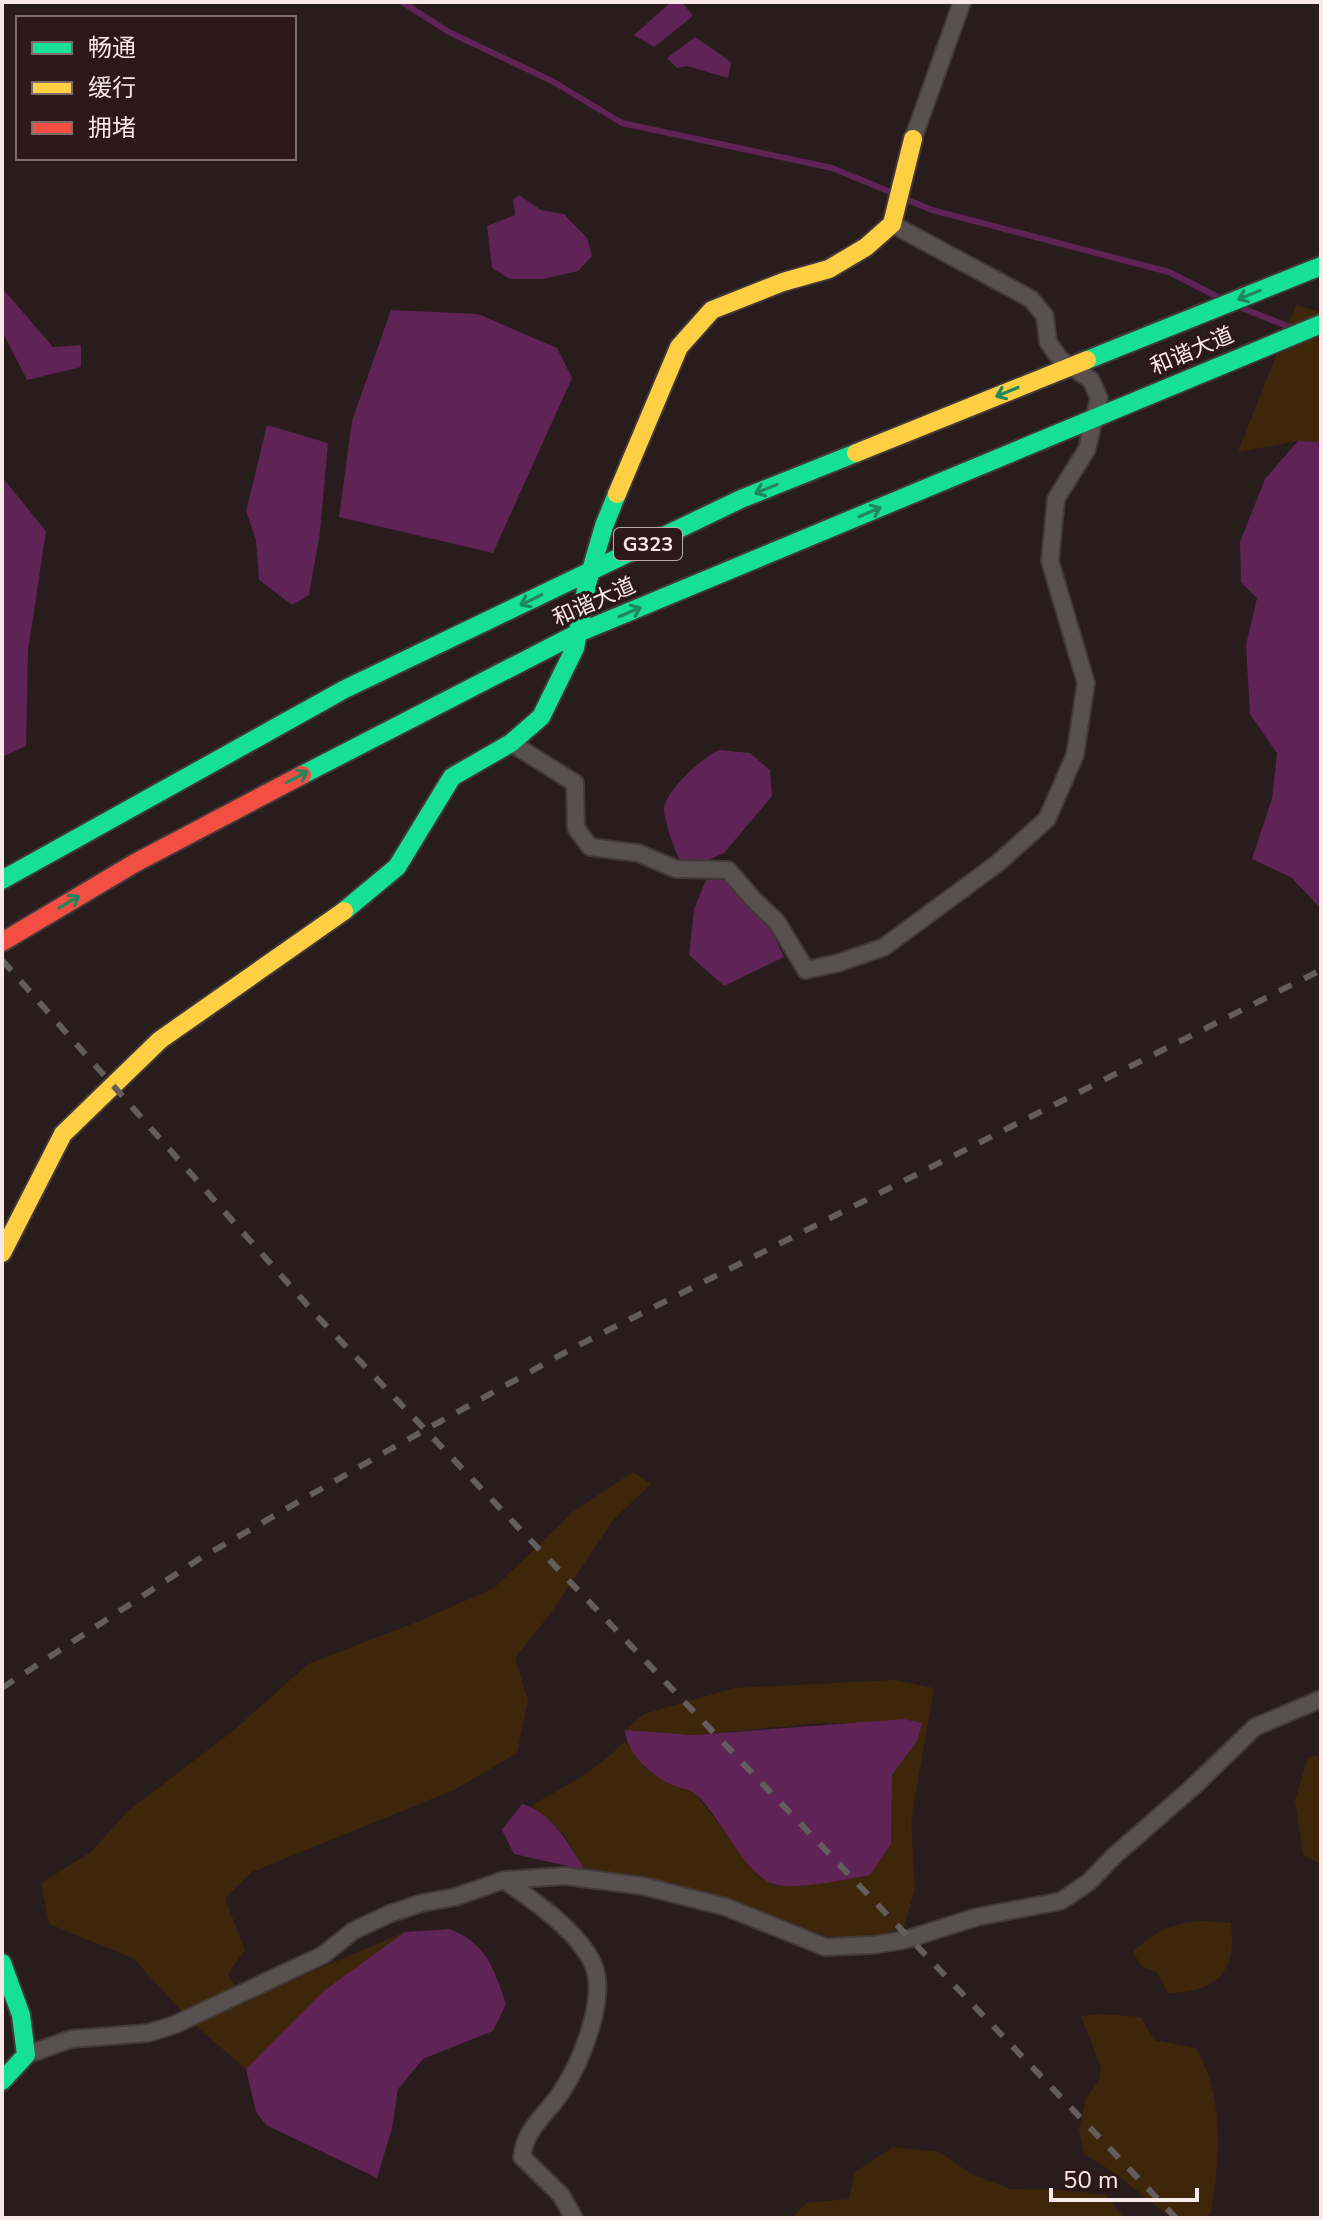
<svg xmlns="http://www.w3.org/2000/svg" width="1323" height="2220" font-family="'Nunito Sans','Noto Sans SC',sans-serif">
<style>
.green{fill:#3e260a}
.water{fill:#5f2356}
.lines{fill:none;stroke-linecap:round;stroke-linejoin:round}
.stream{stroke:#5f2356;stroke-width:6}
.street-casing{stroke:#423939;stroke-width:20}
.fast-casing{stroke:#423939;stroke-width:22}
.slow-casing{stroke:#423939;stroke-width:22}
.jam-casing{stroke:#423939;stroke-width:22}
.street{stroke:#595050;stroke-width:16}
.fast{stroke:#16e098;stroke-width:18}
.slow{stroke:#ffcf43;stroke-width:18}
.jam{stroke:#f24e42;stroke-width:18}
.rail{stroke:#645d5d;stroke-width:6;stroke-dasharray:14 14;stroke-linecap:butt}
.oneway{stroke:#20865e}
.labels{text-anchor:middle;dominant-baseline:central;stroke-width:6;stroke-linejoin:round;paint-order:stroke}
.shield{fill:#2c1818;stroke:#baa;stroke-width:2}
.shield-label{font-size:20px;font-weight:bold;fill:#f8e9e8}
.street-label{font-size:22px;fill:#f8e9e8;stroke:#2c1818}
</style>
<rect width="100%" height="100%" fill="#281c1c"/>
<!-- green -->
<path class="green" d="M 1296,305 L 1321,312 L 1321,442 L 1298,441 L 1238,452 Z
M 633,1472 L 651,1484 L 614,1519 L 550,1614 L 515,1658 L 528,1701 L 517,1753 L 456,1789 L 252,1872 L 225,1898 L 245,1950 L 228,1974 L 243,2005 L 269,1990 L 405,1932 L 325,1990 L 246,2069 L 192,2023 L 133,1958 L 49,1924 L 41,1883 L 91,1852 L 128,1811 L 234,1730 L 308,1664 L 417,1622 L 494,1588 L 574,1511 Z
M 894,1680 L 934,1688 L 911,1820 L 915,1889 L 904,1927 L 877,1937 L 826,1936 L 729,1899 L 585,1870 L 563,1833 L 530,1806 C 565,1787 597,1770 625,1741 L 645,1768 L 670,1784 L 696,1794 L 757,1875 L 773,1885 L 820,1884 L 891,1844 L 892,1775 L 917,1741 L 921,1723 L 904,1719 L 871,1723 L 821,1723 L 694,1735 L 625,1730 L 644,1714 L 735,1688 Z
M 1321,1755 L 1321,1863 L 1319,1863 L 1303,1855 L 1295,1800 L 1308,1757 Z
M 1203,1921 L 1231,1923 C 1237,1973 1217,1992 1168,1993 L 1157,1972 L 1141,1966 L 1133,1952 C 1153,1932 1174,1922 1203,1921 Z
M 1099,2014 L 1141,2017 L 1154,2040 L 1196,2048 C 1225,2099 1220,2156 1211,2212 L 1204,2218 L 1174,2218 L 1166,2214 L 1116,2174 L 1084,2154 L 1079,2129 L 1086,2099 L 1099,2080 L 1101,2068 L 1081,2016 Z
M 893,2147 L 939,2152 L 973,2175 L 1011,2189 L 1062,2190 L 1106,2195 L 1124,2218 L 792,2218 L 806,2203 L 849,2199 L 855,2172 Z"/>
<!-- water -->
<path class="water" d="M 671,2 L 682,2 L 693,16 L 654,47 L 634,35 Z
M 695,37 L 731,62 L 728,78 L 687,66 L 677,68 L 667,58 Z
M 519,195 L 541,210 L 564,214 L 587,238 L 592,256 L 578,271 L 543,279 L 510,279 L 492,268 L 487,226 L 515,215 L 513,200 Z
M 2,288 L 53,347 L 81,345 L 81,367 L 27,380 L 2,331 Z
M 391,310 L 478,314 L 557,348 L 572,378 L 493,553 L 339,517 L 352,421 Z
M 267,425 L 328,443 L 320,532 L 309,595 L 292,605 L 259,580 L 256,540 L 246,511 Z
M 1298,441 L 1321,442 L 1321,909 L 1292,878 L 1252,859 L 1272,799 L 1277,753 L 1250,714 L 1246,645 L 1257,598 L 1241,582 L 1240,542 L 1265,479 Z
M 2,477 L 46,531 L 28,651 L 26,746 L 2,757 Z
M 720,750 L 750,753 L 770,770 L 772,796 L 724,853 L 702,863 L 682,864 C 677,858 663,817 664,809 C 665,791 705,754 720,750 Z
M 706,880 L 725,880 L 769,926 L 784,957 L 724,986 L 689,955 L 694,909 Z
M 904,1719 L 922,1723 L 917,1741 L 892,1775 L 891,1844 L 870,1875 C 847,1879 795,1891 773,1884 C 746,1876 719,1816 698,1796 C 691,1789 678,1788 670,1784 C 650,1774 626,1753 625,1730 L 694,1735 Z
M 522,1804 C 551,1811 571,1847 585,1870 L 514,1854 L 502,1830 Z
M 450,1929 C 487,1944 494,1969 506,2004 L 493,2031 L 423,2059 L 398,2089 L 392,2128 L 377,2178 L 266,2125 L 256,2112 L 246,2069 L 325,1990 L 405,1932 Z"/>
<g class="lines">
<!-- stream -->
<path class="stream" d="M 402,2 L 449,32 L 552,81 L 622,123 L 832,168 L 893,193
M 903,198 L 932,210 L 1169,272 L 1216,296
M 1244,309 L 1290,327"/>
<!-- street casing -->
<g class="street-casing">
<path id="street" d="M 913,139 L 962,2
M 511,743 L 575,783 L 576,828 L 590,847 L 638,853 L 676,869 L 728,870 L 754,900 L 777,922 L 806,970 L 838,963 L 884,947 L 998,863 L 1047,819 L 1075,755 L 1086,683 L 1050,561 L 1056,499 L 1087,449 L 1099,398 L 1091,380 L 1060,359 L 1048,342 L 1045,316 L 1031,299 L 892,224
M 504,1880 C 533,1900 578,1931 593,1964 C 608,1997 581,2062 562,2091 C 548,2114 525,2127 522,2157 L 561,2195 L 574,2218
M 26,2055 L 71,2039 L 148,2033 L 174,2025 L 323,1955 L 353,1931 L 389,1914 L 422,1903 L 455,1897 L 504,1880 L 565,1876 L 643,1886 L 726,1907 L 825,1947 L 873,1945 L 904,1940 L 977,1917 L 1061,1901 L 1089,1882 L 1114,1856 L 1193,1787 L 1255,1727 L 1321,1699"/>
</g>
<!-- fast casing -->
<g class="fast-casing">
<path id="fast" d="M 1087,360 L 1321,266
M 302,775 L 578,633 L 1321,324
M 2,880 L 345,689 L 741,499 L 856,453
M 344,911 L 397,867 L 452,777 L 511,743 L 541,717 L 575,648 L 587,584 L 604,526 L 617,494
M 2,1963 L 21,2015 L 26,2055 L 2,2081"/>
</g>
<!-- slow casing -->
<g class="slow-casing">
<path id="slow" d="M 856,453 L 1087,360
M 617,494 L 679,347 L 712,310 L 783,282 L 829,269 L 866,247 L 892,224 L 913,139
M 2,1253 L 63,1134 L 160,1040 L 344,911"/>
</g>
<!-- jam casing -->
<g class="jam-casing">
<path id="jam" d="M 2,942 L 135,863 L 302,775"/>
</g>
<!-- street -->
<use href="#street" class="street"/>
<!-- fast -->
<use href="#fast" class="fast"/>
<!-- slow -->
<use href="#slow" class="slow"/>
<!-- jam -->
<use href="#jam" class="jam"/>
<!-- rail -->
<path class="rail" d="M 2,960 L 316,1315 L 1176,2218
M 2,1688 L 199,1559 L 387,1451 L 575,1347 L 1321,970"/>
</g>
<!-- one-way arrows -->
<defs><path id="oneway-shaft" d="M-6 0H5M1.5-3L5.5 0L1.5 3" fill="none" stroke-width="1.6" stroke-linecap="round" stroke-linejoin="round" transform="scale(2)"/></defs>
<g class="oneway">
<use href="#oneway-shaft" transform="translate(1249 295) rotate(158)"/>
<use href="#oneway-shaft" transform="translate(1007 392) rotate(158)"/>
<use href="#oneway-shaft" transform="translate(766 489) rotate(158)"/>
<use href="#oneway-shaft" transform="translate(870 512) rotate(-23)"/>
<use href="#oneway-shaft" transform="translate(531 600) rotate(154)"/>
<use href="#oneway-shaft" transform="translate(630 612) rotate(-23)"/>
<use href="#oneway-shaft" transform="translate(297 777) rotate(-28)"/>
<use href="#oneway-shaft" transform="translate(69 902) rotate(-31)"/>
</g>
<g class="labels">
<!-- shield labels -->
<rect class="shield" x="614" y="528" width="68" height="32" rx="6"/>
<g class="shield-label">
<text x="648" y="544">G323</text>
</g>
<!-- street labels -->
<g class="street-label">
<text transform="translate(1192 351) rotate(-23)">和谐大道</text>
<text transform="translate(594 602) rotate(-24)">和谐大道</text>
</g>
</g>
<!-- border -->
<rect width="1323" height="2220" fill="none" stroke="#f8e9e8" stroke-width="8"/>
<!-- legend -->
<rect x="16" y="16" width="280" height="144" fill="#2c1818" stroke="#7e6c6b" stroke-width="2"/>
<rect x="32" y="42" width="40" height="12" fill="#16e098" stroke="#7e6c6b" stroke-width="2"/>
<text x="88" y="56" font-size="24" fill="#f8e9e8">畅通</text>
<rect x="32" y="82" width="40" height="12" fill="#ffcf43" stroke="#7e6c6b" stroke-width="2"/>
<text x="88" y="96" font-size="24" fill="#f8e9e8">缓行</text>
<rect x="32" y="122" width="40" height="12" fill="#f24e42" stroke="#7e6c6b" stroke-width="2"/>
<text x="88" y="136" font-size="24" fill="#f8e9e8">拥堵</text>
<!-- scale -->
<path d="M1051 2188v12h146v-12" fill="none" stroke="#f8e9e8" stroke-width="4"/>
<text x="1063" y="2188" font-size="24" fill="#f8e9e8" stroke="#2c1818" stroke-width="6" paint-order="stroke">50 m</text>
</svg>
